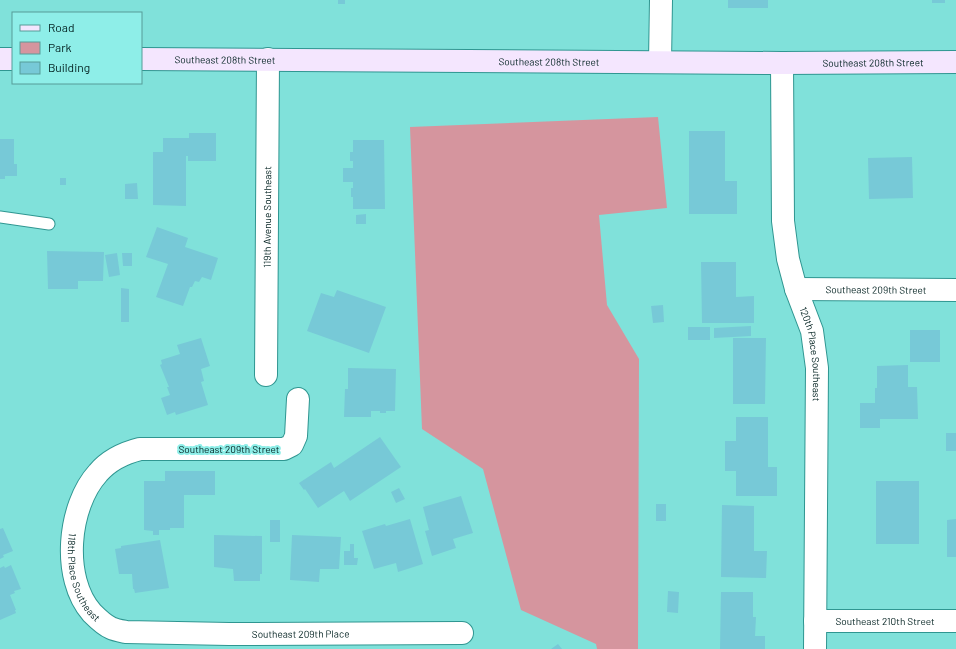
<svg xmlns="http://www.w3.org/2000/svg" width="956" height="649" font-family="Barlow,sans-serif">
<style>
.green{fill:#d5959e}
.building{fill:#77c9d7}
.lines{fill:none;stroke-linecap:round;stroke-linejoin:round}
.lane-casing{stroke:#2f9691;stroke-width:13}
.street-casing{stroke:#2f9691;stroke-width:24}
.secondary-casing{stroke:#2f9691;stroke-width:24}
.lane{stroke:#fff;stroke-width:11}
.street{stroke:#fff;stroke-width:22}
.secondary{stroke:#f4e6fe;stroke-width:22}
.labels{text-anchor:middle;dominant-baseline:central;stroke-width:4;stroke-linejoin:round;paint-order:stroke}
.street-label{font-size:10px;fill:#022120;stroke:#8eeee8}
</style>
<rect width="100%" height="100%" fill="#80e1da"/>
<!-- green -->
<path class="green" d="M 658,117 L 667,208 L 599,215 L 607,305 L 639,359 L 638,649 L 597,649 L 596,644 L 521,610 L 483,469 L 422,429 L 410,127 Z"/>
<!-- building -->
<path class="building" d="M 338,0 L 345,0 L 345,4 L 338,4 Z
M 728,0 L 768,0 L 768,8 L 728,8 Z
M 932,0 L 945,0 L 945,3 L 932,3 Z
M 689,131 L 725,131 L 725,181 L 737,181 L 737,214 L 689,214 Z
M 189,133 L 216,133 L 216,161 L 188,161 L 188,156 L 186,156 L 186,206 L 153,205 L 153,152 L 163,152 L 163,138 L 189,138 Z
M 0,139 L 14,139 L 14,164 L 17,164 L 17,176 L 5,176 L 5,179 L 0,179 Z
M 353,140 L 384,140 L 385,209 L 353,209 L 353,197 L 351,197 L 351,188 L 353,188 L 353,182 L 343,182 L 343,168 L 353,168 L 353,161 L 350,161 L 350,152 L 353,152 Z
M 912,157 L 913,198 L 869,199 L 868,158 Z
M 60,178 L 66,178 L 66,185 L 60,185 Z
M 137,183 L 138,199 L 125,199 L 125,184 Z
M 366,214 L 366,224 L 356,224 L 356,215 Z
M 157,227 L 188,238 L 185,247 L 218,258 L 211,280 L 202,277 L 199,282 L 195,281 L 192,287 L 190,287 L 183,306 L 156,297 L 168,264 L 146,257 Z
M 47,251 L 104,252 L 103,281 L 78,281 L 78,289 L 48,289 Z
M 117,253 L 120,275 L 109,277 L 105,255 Z
M 122,253 L 132,253 L 132,266 L 123,266 Z
M 701,262 L 736,262 L 736,297 L 754,296 L 754,323 L 702,323 Z
M 121,288 L 129,289 L 129,322 L 121,322 Z
M 337,290 L 386,307 L 369,353 L 307,331 L 321,293 L 334,297 Z
M 663,305 L 664,322 L 653,323 L 651,306 Z
M 751,326 L 751,336 L 714,338 L 714,328 Z
M 688,327 L 710,327 L 710,340 L 688,340 Z
M 910,330 L 940,330 L 940,362 L 910,362 Z
M 201,338 L 210,366 L 201,369 L 204,381 L 201,382 L 208,405 L 176,415 L 175,412 L 167,415 L 161,398 L 170,395 L 167,387 L 169,387 L 160,365 L 162,364 L 161,360 L 180,354 L 177,345 Z
M 733,338 L 766,338 L 765,404 L 733,404 Z
M 908,365 L 908,387 L 917,387 L 918,419 L 880,419 L 880,428 L 860,428 L 860,403 L 875,403 L 875,388 L 877,388 L 877,366 Z
M 348,368 L 396,369 L 395,411 L 386,411 L 386,413 L 380,413 L 380,411 L 371,411 L 371,417 L 344,417 L 345,389 L 348,389 Z
M 736,417 L 768,417 L 768,467 L 777,467 L 777,496 L 736,496 L 736,471 L 725,471 L 725,441 L 736,441 Z
M 946,433 L 956,433 L 956,451 L 946,451 Z
M 380,437 L 401,467 L 350,501 L 344,491 L 318,508 L 305,489 L 304,490 L 299,483 L 331,462 L 334,468 Z
M 165,471 L 215,471 L 215,495 L 184,495 L 184,528 L 170,528 L 170,530 L 159,530 L 159,535 L 153,535 L 153,531 L 144,530 L 144,481 L 165,481 Z
M 876,481 L 919,481 L 919,544 L 876,544 Z
M 399,488 L 405,499 L 396,503 L 391,492 Z
M 461,496 L 473,533 L 453,539 L 456,548 L 432,556 L 425,531 L 429,530 L 423,507 Z
M 656,504 L 666,504 L 666,521 L 656,521 Z
M 722,505 L 754,506 L 754,551 L 767,551 L 766,578 L 721,577 Z
M 410,519 L 423,564 L 398,572 L 396,563 L 374,569 L 362,531 L 385,524 L 386,526 Z
M 956,519 L 956,557 L 947,557 L 947,520 Z
M 270,520 L 280,520 L 280,542 L 270,542 Z
M 3,528 L 13,551 L 3,555 L 4,557 L 0,559 L 0,529 Z
M 214,535 L 262,536 L 262,574 L 260,574 L 260,581 L 234,581 L 233,569 L 214,567 Z
M 292,535 L 341,537 L 339,569 L 320,569 L 319,582 L 290,580 Z
M 160,540 L 169,588 L 135,593 L 134,589 L 133,589 L 132,574 L 119,574 L 115,549 L 121,548 L 121,546 Z
M 350,544 L 354,544 L 354,558 L 358,558 L 357,565 L 344,565 L 344,551 L 350,551 Z
M 11,565 L 21,589 L 14,591 L 15,593 L 10,595 L 16,610 L 15,610 L 16,613 L 0,620 L 0,568 L 4,566 L 5,568 Z
M 668,591 L 679,592 L 678,613 L 667,612 Z
M 721,592 L 753,592 L 753,617 L 756,617 L 755,636 L 765,636 L 765,649 L 720,649 Z
M 558,644 L 562,649 L 551,649 Z"/>
<g class="lines">
<!-- lane casing -->
<g class="lane-casing">
<path id="lane" d="M 0,217 L 49,224"/>
</g>
<!-- street casing -->
<g class="street-casing">
<g id="street">
<path d="M 660,62 L 661,0"/>
<path id="s1" d="M 782,63 L 783,221 L 788,259 L 796,289 L 812,331 L 817,368 L 815,649"/>
<path id="s2" d="M 796,289 L 956,290"/>
<path id="s3" d="M 266,375 L 268,59"/>
<path id="s4" d="M 298,399 L 296,436 L 292,445 L 284,449 L 140,449 C 124,453 109,460 98,473 C 68,506 61,578 92,613 C 97,618 104,625 111,628 C 115,630 121,631 126,632 L 229,634 L 462,633"/>
<path id="s5" d="M 815,621 L 956,621"/>
</g>
</g>
<!-- secondary casing -->
<g class="secondary-casing">
<g id="secondary">
<path d="M 0,59 L 13,59"/>
<path id="s6" d="M 141,59 L 782,63 L 956,62"/>
</g>
</g>
<!-- lane -->
<use href="#lane" class="lane"/>
<!-- street -->
<use href="#street" class="street"/>
<!-- secondary -->
<use href="#secondary" class="secondary"/>
</g>
<g class="labels">
<!-- street labels -->
<g class="street-label">
<text stroke="none"><textPath href="#s6" startOffset="84">Southeast 208th Street</textPath></text>
<text stroke="none"><textPath href="#s6" startOffset="408">Southeast 208th Street</textPath></text>
<text stroke="none"><textPath href="#s6" startOffset="732">Southeast 208th Street</textPath></text>
<text stroke="none"><textPath href="#s3" startOffset="158">119th Avenue Southeast</textPath></text>
<text stroke="none"><textPath href="#s2" startOffset="80">Southeast 209th Street</textPath></text>
<text stroke="none"><textPath href="#s1" startOffset="295">120th Place Southeast</textPath></text>
<text x="229" y="449">Southeast 209th Street</text>
<text stroke="none"><textPath href="#s4" startOffset="362">118th Place Southeast</textPath></text>
<text stroke="none"><textPath href="#s5" startOffset="70">Southeast 210th Street</textPath></text>
<text stroke="none"><textPath href="#s4" startOffset="614">Southeast 209th Place</textPath></text>
</g>
</g>
<!-- legend -->
<rect x="12" y="12" width="130" height="72" fill="#8eeee8" stroke="#569c98"/>
<rect x="20" y="25" width="20" height="6" fill="#f4e6fe" stroke="#569c98"/>
<text x="48" y="32" font-size="12" fill="#022120">Road</text>
<rect x="20" y="42" width="20" height="12" fill="#d5959e" stroke="#569c98"/>
<text x="48" y="52" font-size="12" fill="#022120">Park</text>
<rect x="20" y="62" width="20" height="12" fill="#77c9d7" stroke="#569c98"/>
<text x="48" y="72" font-size="12" fill="#022120">Building</text>
</svg>
